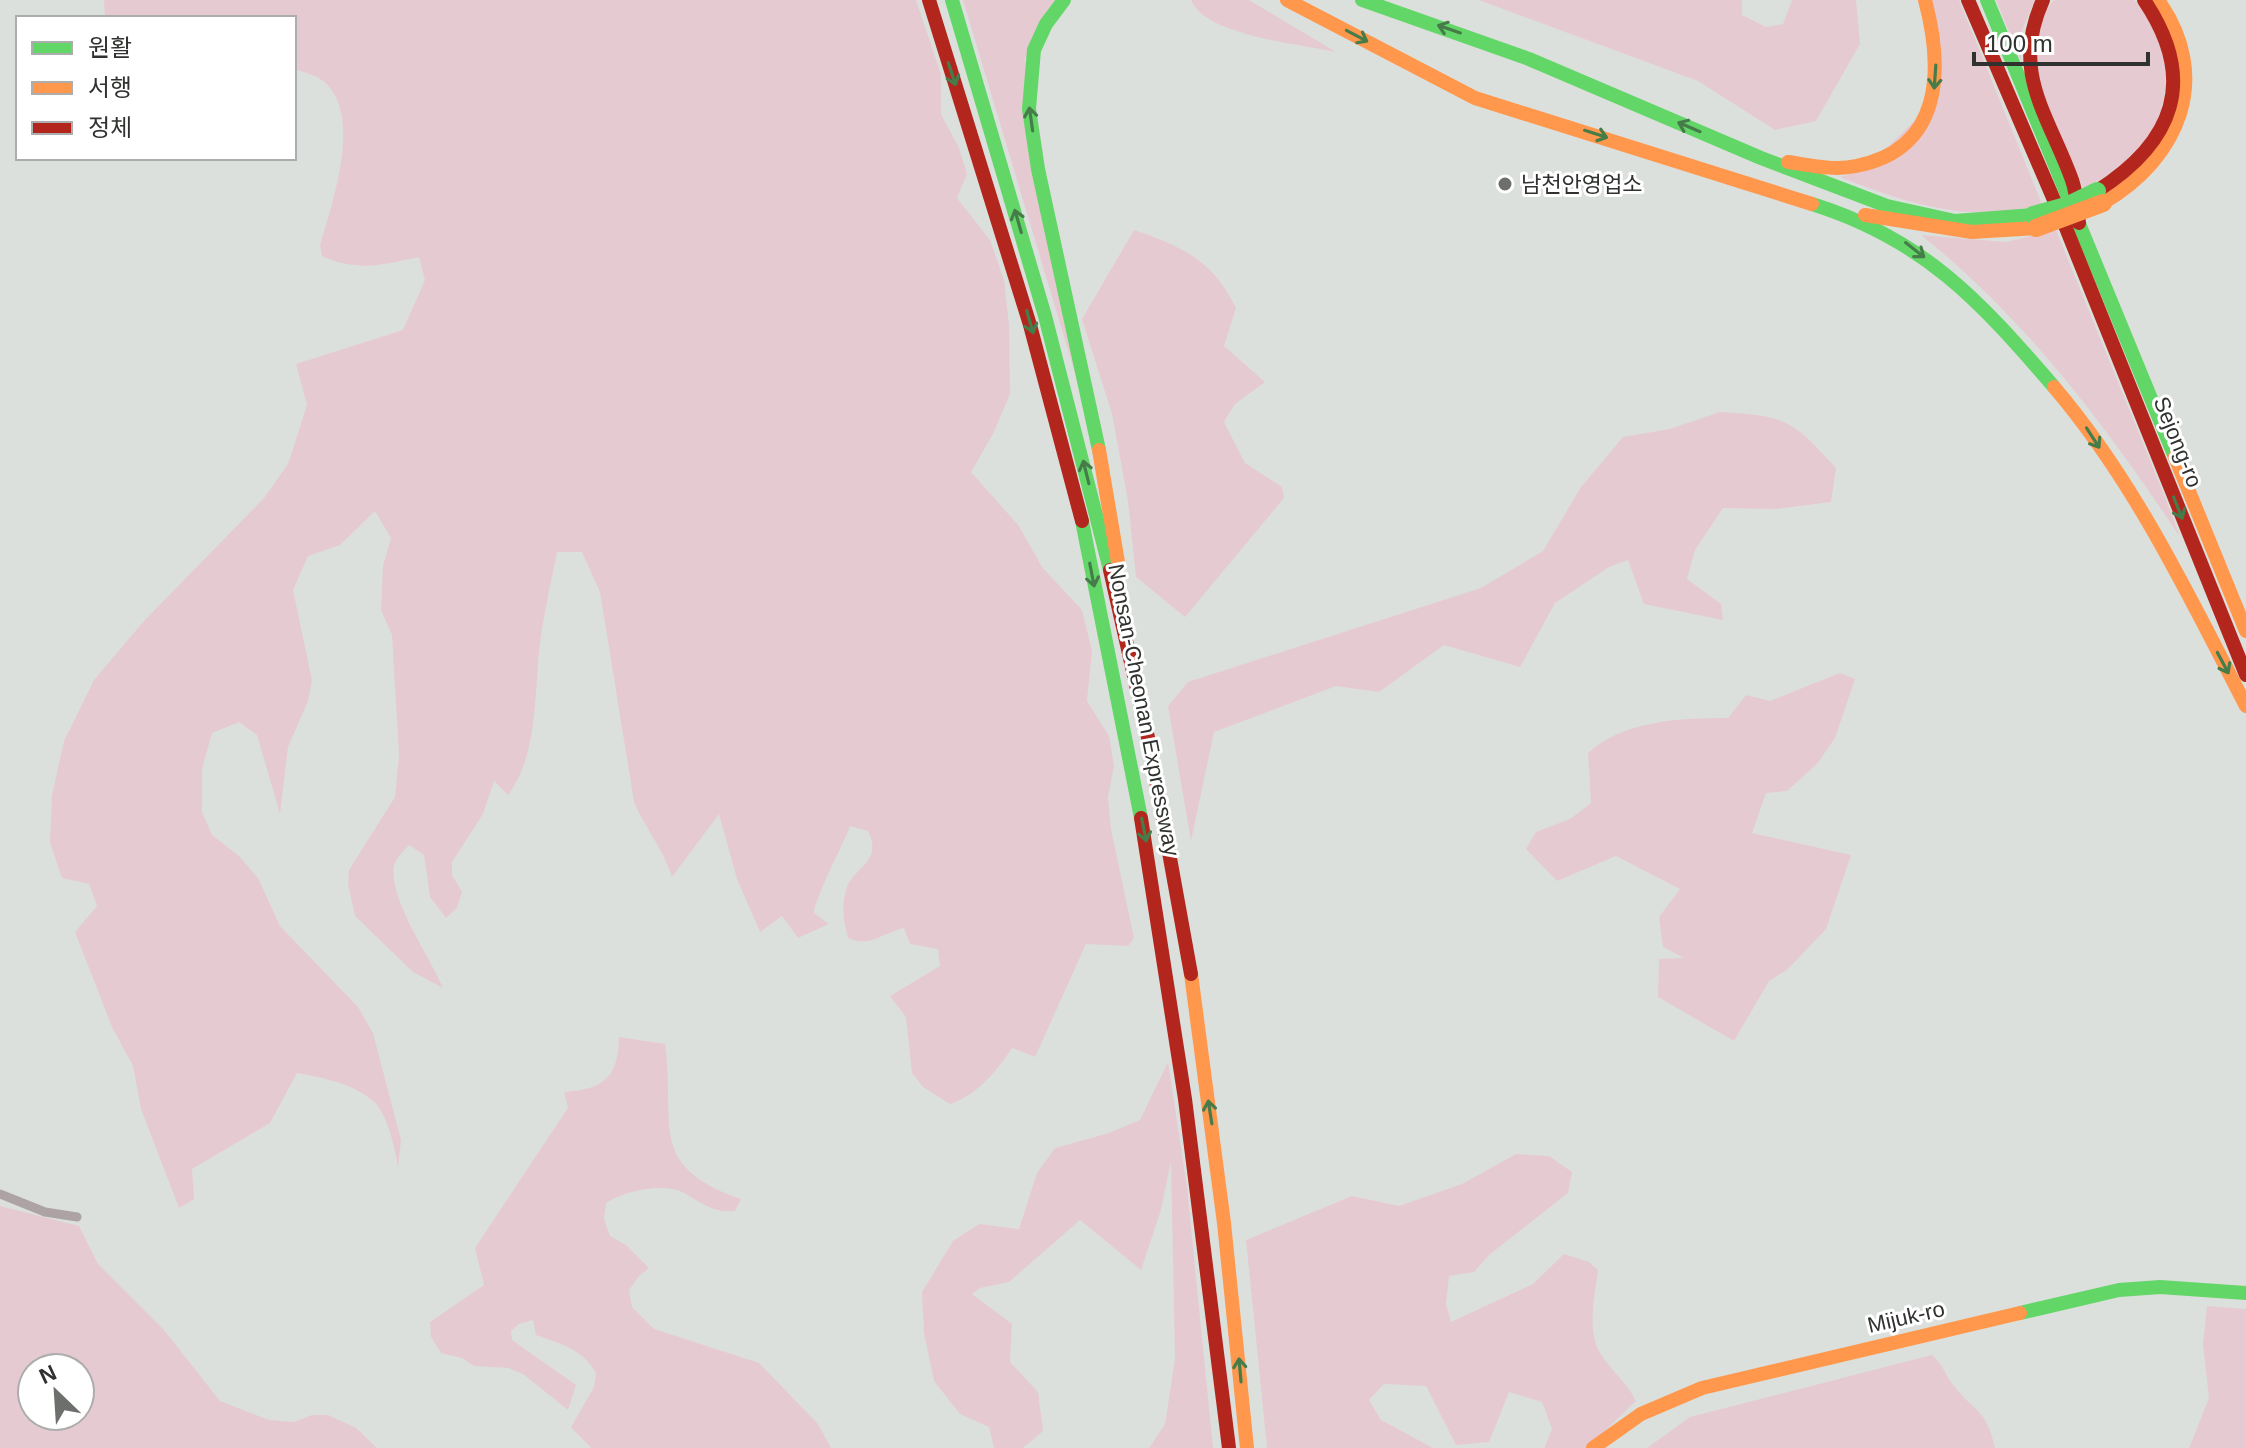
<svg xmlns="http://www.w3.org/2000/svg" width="2246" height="1448" font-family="Helvetica,'Noto Sans KR',sans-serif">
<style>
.green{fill:#e6cad2;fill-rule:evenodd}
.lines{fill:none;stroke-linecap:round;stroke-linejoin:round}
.street{stroke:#ada3a5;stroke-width:9}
.fast{stroke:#63d668;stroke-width:14}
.slow{stroke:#ff974d;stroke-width:14}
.jam{stroke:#b3261e;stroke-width:14}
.fast-bridge{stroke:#63d668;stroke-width:18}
.slow-bridge{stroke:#ff974d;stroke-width:18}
.oneway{stroke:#467c49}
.poi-dot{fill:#6c6f6c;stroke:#fff;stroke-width:3}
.labels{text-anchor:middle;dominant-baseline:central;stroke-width:6;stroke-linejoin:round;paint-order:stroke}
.poi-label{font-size:22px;fill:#2f322f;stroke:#fff;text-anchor:start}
.street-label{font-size:22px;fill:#2f322f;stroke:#fff}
</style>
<rect width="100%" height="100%" fill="#dce0dc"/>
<!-- green -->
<path class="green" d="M 104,0 L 916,0 L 941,74 L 941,114 L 959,148 L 967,174 L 957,198 L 990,240 L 1004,280 L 1009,325 L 1010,394 L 993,434 L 971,472 L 1019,526 L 1042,567 L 1082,610 L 1092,651 L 1087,701 L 1109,736 L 1114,766 L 1108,797 L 1111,829 L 1134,938 L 1128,946 L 1086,944 L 1035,1057 L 1012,1048 C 997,1071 977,1095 950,1104 L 923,1087 L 912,1073 L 906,1017 L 890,996 L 940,966 L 938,949 L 910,944 L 904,928 C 882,933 870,948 848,938 C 843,921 841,904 847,887 C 855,867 883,861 868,831 L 850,826 C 843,845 814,900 814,913 L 829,924 L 798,938 L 782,916 L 760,932 L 737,879 L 719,814 L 672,877 C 663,849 645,828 634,802 L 600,592 L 582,552 L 557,552 C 551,582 544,613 540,644 C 534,693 539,753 508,795 L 494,781 L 483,814 L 452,862 L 452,875 L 462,892 L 457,908 L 446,918 L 430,897 L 424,855 L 409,845 C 404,851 396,858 394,865 C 388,899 430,956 443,988 L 413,972 L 355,916 L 348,884 L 349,870 L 395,797 L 399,756 L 392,635 L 381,610 L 383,566 L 391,538 L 375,511 L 340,545 L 308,556 L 293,590 L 312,680 L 308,701 L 288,747 L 280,814 L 257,735 L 239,722 L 212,733 L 202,769 L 202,812 L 212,835 L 239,856 L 258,878 L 280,926 L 358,1007 L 373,1033 L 401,1140 L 398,1168 C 396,1151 387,1113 374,1102 C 355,1084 321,1077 297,1073 L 270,1123 L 192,1169 L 194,1199 L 179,1208 L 141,1109 L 133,1066 L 112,1027 L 75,932 L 97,906 L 89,884 L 62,878 L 50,843 L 52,795 L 64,741 L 94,680 L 143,622 L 264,498 L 288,464 L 307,405 L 296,364 L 403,330 L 425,280 L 419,257 C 381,265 358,272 322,256 L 320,245 C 332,203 364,114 323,81 C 316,75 302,72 294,69 L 294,18 L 105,18 Z
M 963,0 L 1058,0 L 1025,59 L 1080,390 Z
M 1191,0 L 1249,0 L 1336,52 C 1301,44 1205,36 1191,0 Z
M 1479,0 L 1742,0 L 1742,15 L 1766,27 L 1783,24 L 1792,0 L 1856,0 L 1860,44 L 1816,121 L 1775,130 L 1698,81 Z
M 1930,0 L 1959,0 L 2042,204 C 1971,225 1906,203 1840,177 L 1864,170 L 1935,101 Z
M 1996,0 L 2035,0 L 2021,33 L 2021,61 Z
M 2054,0 L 2134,0 C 2176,43 2176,116 2132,159 C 2119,171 2099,179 2084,189 C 2061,139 2009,47 2054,0 Z
M 1134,230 C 1181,246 1213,260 1236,308 L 1224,346 L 1265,382 L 1235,404 L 1224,422 L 1245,463 L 1282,487 L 1284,498 L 1185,617 L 1136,577 L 1128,501 L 1112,414 L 1082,319 Z
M 2056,230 L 2165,497 L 2180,537 C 2105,425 2027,320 1921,235 L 2006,242 Z
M 1720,412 C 1787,416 1791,419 1836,468 L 1831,502 L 1775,509 L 1723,508 L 1695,550 L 1687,579 L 1721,604 L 1723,620 L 1644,604 L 1628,560 L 1609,567 L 1555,603 L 1520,667 L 1444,645 L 1379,692 L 1336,686 L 1214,732 L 1191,841 L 1168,706 L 1188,682 L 1481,588 L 1543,551 L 1581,487 L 1623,437 L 1670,429 Z
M 1840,673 L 1855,679 L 1835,738 L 1817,764 L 1787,791 L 1766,793 L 1752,833 L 1851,855 L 1826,929 L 1788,969 L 1769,981 L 1734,1041 L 1658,997 L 1659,959 L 1684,958 L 1663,947 L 1659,917 L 1680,889 L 1616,856 L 1557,881 L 1526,849 L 1536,832 L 1570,819 L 1591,803 L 1588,753 C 1624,720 1682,718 1728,718 L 1746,695 L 1770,701 Z
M 619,1037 L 665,1044 C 676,1125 646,1166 741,1199 L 735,1211 C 713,1213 703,1204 684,1193 C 664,1182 624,1191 606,1203 L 604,1219 L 610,1236 L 626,1245 L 649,1268 L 639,1276 L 629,1290 L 632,1307 L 654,1329 L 759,1363 L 818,1424 L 831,1448 L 591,1448 L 571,1427 L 594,1387 L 596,1373 C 581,1348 563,1345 536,1335 L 533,1320 L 519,1324 L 511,1331 L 512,1340 L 576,1385 L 568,1410 L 523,1374 L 508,1368 L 474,1366 L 462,1358 L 441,1353 L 431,1337 L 430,1322 L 484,1285 L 475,1248 L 568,1108 L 564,1092 C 604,1089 618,1078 619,1037 Z
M 1168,1062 L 1187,1187 L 1213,1448 L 1149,1448 L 1165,1424 L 1175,1359 L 1171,1161 L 1161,1210 L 1141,1270 L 1080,1220 L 1009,1282 L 980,1288 L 972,1294 L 1012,1324 L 1010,1362 L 1038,1392 L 1043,1431 L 1023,1448 L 994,1448 L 989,1427 L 960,1414 L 934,1381 L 924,1333 L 922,1292 L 953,1241 L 979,1224 L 1019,1229 L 1037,1173 L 1055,1148 L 1109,1133 L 1140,1120 Z
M 1516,1154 L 1549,1156 L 1572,1172 L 1568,1193 L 1489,1255 L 1474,1272 L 1449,1276 L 1446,1304 L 1451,1322 L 1533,1284 L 1564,1254 L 1589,1262 L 1598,1270 C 1595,1294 1587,1328 1599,1351 C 1609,1369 1627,1382 1636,1401 L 1587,1448 L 1544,1448 L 1552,1429 L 1542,1402 L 1509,1392 L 1489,1442 L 1456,1445 L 1426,1386 L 1384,1384 L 1369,1400 L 1381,1420 L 1433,1448 L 1267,1448 L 1246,1240 L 1352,1196 L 1399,1206 L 1462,1184 Z
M 0,1206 L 79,1226 L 98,1264 L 164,1330 L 220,1401 L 269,1420 L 294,1422 L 312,1415 L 328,1415 L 356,1428 L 377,1448 L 0,1448 ZM 32,1368 L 80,1368 L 80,1416 L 32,1416 Z
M 2207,1306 L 2246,1309 L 2246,1448 L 2189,1448 L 2209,1398 L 2203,1345 Z
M 1932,1355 C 1944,1365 1945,1375 1954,1386 C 1976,1414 1986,1408 1995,1448 L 1647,1448 L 1690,1417 Z"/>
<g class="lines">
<!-- street -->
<path class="street" d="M 0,1194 L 45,1212 L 77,1217"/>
<!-- fast -->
<path class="fast" d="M 952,0 L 1045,316 L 1110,570
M 1064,0 L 1046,24 L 1034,50 L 1029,109 L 1038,169 L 1099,450
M 1362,0 L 1529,59 L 1761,158 L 1887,206 L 1955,221 L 2033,215
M 1987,0 L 2175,457
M 1812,204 C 1924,239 1980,301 2054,387
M 1082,521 L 1141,818
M 2020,1313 L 2119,1290 L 2160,1287 L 2246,1293"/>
<!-- slow -->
<path class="slow" d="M 1287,0 L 1475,98 L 1812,204
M 1788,162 C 1810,165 1834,171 1856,166 C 1944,149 1943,68 1925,0
M 2103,203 C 2180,158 2213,77 2158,0
M 1865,215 L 1972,232 L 2036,228
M 2054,387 C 2135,482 2189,596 2246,706
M 1099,450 L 1118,562
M 2175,457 L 2246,631
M 1191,974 L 1224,1223 L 1247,1448
M 1593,1448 L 1641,1414 L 1702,1388 L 2020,1313"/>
<!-- jam -->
<path class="jam" d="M 929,0 L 1030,325 L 1082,521
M 1968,0 L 2066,228 L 2246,675
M 2043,0 C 2010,72 2048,114 2072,180 C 2077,194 2077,209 2079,223
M 2097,191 C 2174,142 2198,80 2144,0
M 1110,570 L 1149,742 L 1191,974
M 1141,818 L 1185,1099 L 1229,1448"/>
<!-- fast-bridge -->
<path class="fast-bridge" d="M 2033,215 L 2066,206 L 2097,191"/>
<!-- slow-bridge -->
<path class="slow-bridge" d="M 2036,228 L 2103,203"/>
</g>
<!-- one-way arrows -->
<defs><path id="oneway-shaft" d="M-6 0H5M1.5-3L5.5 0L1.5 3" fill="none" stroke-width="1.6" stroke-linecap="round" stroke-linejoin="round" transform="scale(2)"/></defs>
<g class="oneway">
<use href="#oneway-shaft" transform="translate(1449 29) rotate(-161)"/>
<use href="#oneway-shaft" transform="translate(1357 36) rotate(28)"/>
<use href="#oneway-shaft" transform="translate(952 74) rotate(72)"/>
<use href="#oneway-shaft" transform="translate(1935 77) rotate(94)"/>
<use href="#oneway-shaft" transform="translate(1031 119) rotate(-98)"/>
<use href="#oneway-shaft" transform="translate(1689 127) rotate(-157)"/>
<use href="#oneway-shaft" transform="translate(1596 134) rotate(18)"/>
<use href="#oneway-shaft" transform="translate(1018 221) rotate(-106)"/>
<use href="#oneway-shaft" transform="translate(1915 250) rotate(38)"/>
<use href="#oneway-shaft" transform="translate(1030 322) rotate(74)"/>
<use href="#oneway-shaft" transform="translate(2093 438) rotate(57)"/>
<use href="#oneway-shaft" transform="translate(1086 472) rotate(-104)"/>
<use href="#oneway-shaft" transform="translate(2178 508) rotate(68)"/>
<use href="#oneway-shaft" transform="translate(1092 575) rotate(79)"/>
<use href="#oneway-shaft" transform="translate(2223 663) rotate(62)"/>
<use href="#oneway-shaft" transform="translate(1144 830) rotate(79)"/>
<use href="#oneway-shaft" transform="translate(1210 1112) rotate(-99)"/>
<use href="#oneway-shaft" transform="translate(1240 1370) rotate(-95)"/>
</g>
<!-- markers -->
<circle class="poi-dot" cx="1505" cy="184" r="8"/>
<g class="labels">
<!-- poi labels -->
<g class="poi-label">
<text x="1521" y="184">남천안영업소</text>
</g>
<!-- street labels -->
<g class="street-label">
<text transform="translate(2178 442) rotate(68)">Sejong-ro</text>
<text transform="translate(1144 710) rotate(79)">Nonsan-Cheonan Expressway</text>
<text transform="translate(1906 1317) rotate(-13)">Mijuk-ro</text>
</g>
</g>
<!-- legend -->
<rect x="16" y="16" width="280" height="144" fill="#ffffff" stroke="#acadac" stroke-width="2"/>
<rect x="32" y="42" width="40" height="12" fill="#63d668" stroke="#acadac" stroke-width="2"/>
<text x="88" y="56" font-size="24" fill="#2f322f">원활</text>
<rect x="32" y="82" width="40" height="12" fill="#ff974d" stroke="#acadac" stroke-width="2"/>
<text x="88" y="96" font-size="24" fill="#2f322f">서행</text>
<rect x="32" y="122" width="40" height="12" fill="#b3261e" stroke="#acadac" stroke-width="2"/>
<text x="88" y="136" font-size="24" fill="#2f322f">정체</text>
<!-- north arrow -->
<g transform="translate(56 1392) rotate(335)"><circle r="38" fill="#ffffff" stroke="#acadac" stroke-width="2"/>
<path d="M0-6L14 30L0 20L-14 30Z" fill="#6c6f6c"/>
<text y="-12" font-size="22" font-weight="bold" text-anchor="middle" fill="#2f322f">N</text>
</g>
<!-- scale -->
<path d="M1974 52v12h174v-12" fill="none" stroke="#2f322f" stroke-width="4"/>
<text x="1986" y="52" font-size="24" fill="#2f322f" stroke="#ffffff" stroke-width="6" paint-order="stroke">100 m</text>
</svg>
